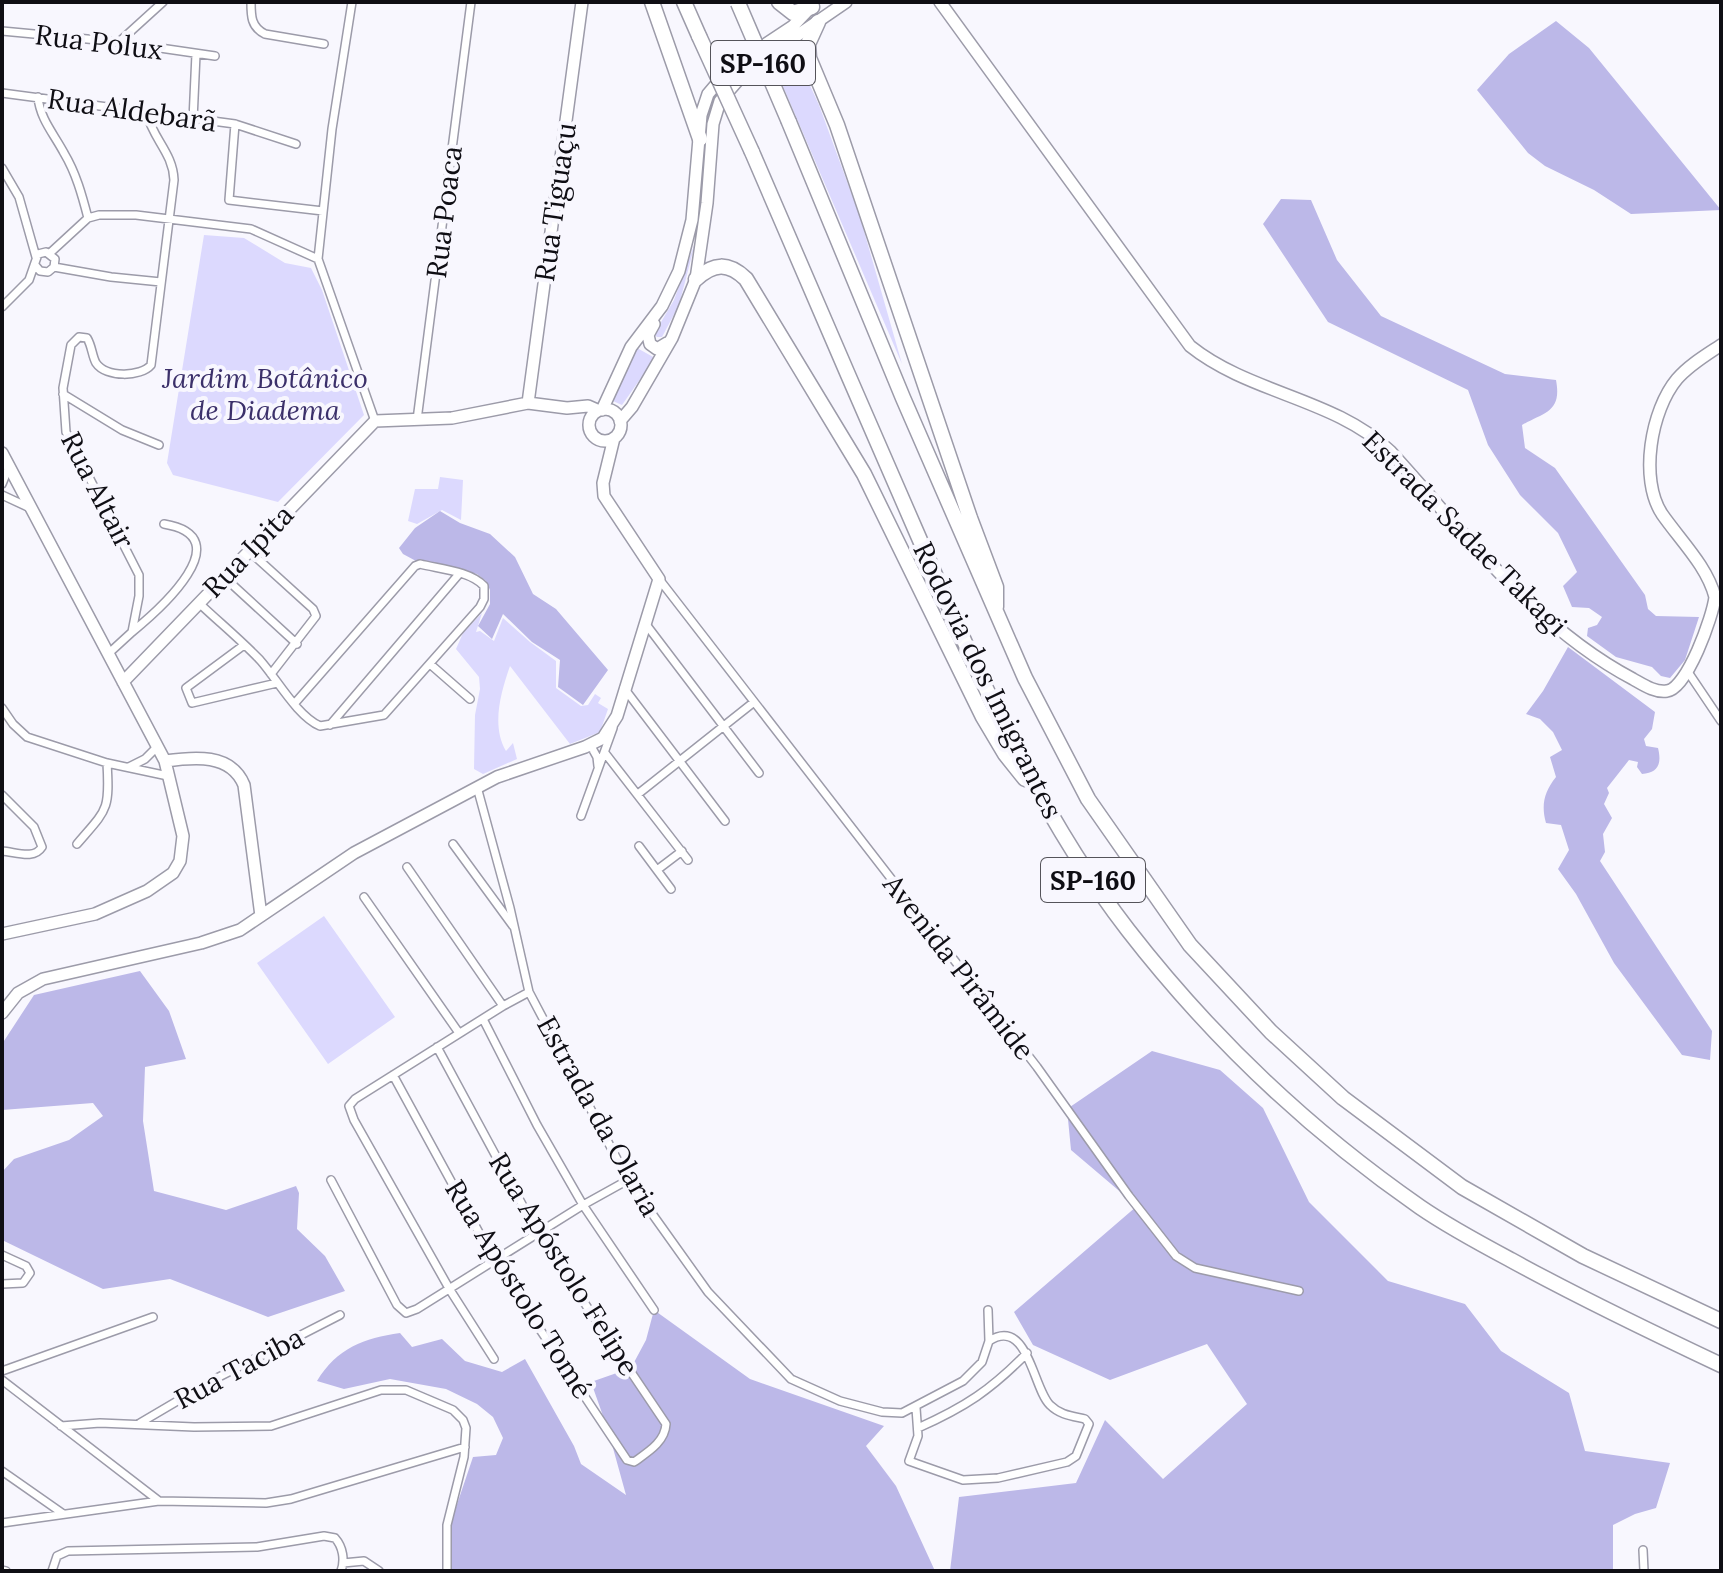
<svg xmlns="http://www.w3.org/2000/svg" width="1723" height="1573" font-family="Lora,serif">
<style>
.green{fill:#dcd9fe}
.forest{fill:#bcb8e8}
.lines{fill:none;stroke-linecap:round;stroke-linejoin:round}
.street-casing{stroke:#9c9ba9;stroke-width:10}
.secondary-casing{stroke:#9c9ba9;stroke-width:14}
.highway-casing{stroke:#9c9ba9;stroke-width:17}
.street{stroke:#fff;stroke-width:7}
.secondary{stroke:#fff;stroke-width:11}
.highway{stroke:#fff;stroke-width:14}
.highway-bridge-casing{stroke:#9c9ba9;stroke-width:17;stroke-linecap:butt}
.highway-bridge{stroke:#fff;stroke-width:14}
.labels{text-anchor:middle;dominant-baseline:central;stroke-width:8;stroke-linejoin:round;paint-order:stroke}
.shield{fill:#f8f7fe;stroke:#55545a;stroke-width:2}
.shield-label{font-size:26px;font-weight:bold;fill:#0f0e14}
.street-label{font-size:28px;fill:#0f0e14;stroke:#f8f7fe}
.park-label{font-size:28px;font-style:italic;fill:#3b306a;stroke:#f8f7fe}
</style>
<rect width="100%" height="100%" fill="#f8f7fe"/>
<!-- green -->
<path class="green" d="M 801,44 L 801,66 L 819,105 L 860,217 L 902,364 L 773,63 Z
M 204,235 L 244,238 L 285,263 L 311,268 L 322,290 L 364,415 L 278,502 L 173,475 L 167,463 Z
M 696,240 L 679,305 L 662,337 L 657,337 L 654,334 L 674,300 Z
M 637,348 L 655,358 L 622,405 L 613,401 Z
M 440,477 L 463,480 L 461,520 L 442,510 L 417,524 L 408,521 L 415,489 L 438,489 Z
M 482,613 L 476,632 L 480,631 L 494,641 L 503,618 L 530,642 L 556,661 L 556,688 L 581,706 L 588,705 L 595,694 L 601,698 L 598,703 L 608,709 L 600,732 L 570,744 L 510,666 C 501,692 491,726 506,751 L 513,743 L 517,759 L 483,774 L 474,769 L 475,715 L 480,689 L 479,677 L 456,649 L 463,633 Z
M 324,916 L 395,1017 L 328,1064 L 257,963 Z"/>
<!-- forest -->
<path class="forest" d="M 1556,21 L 1589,48 L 1721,210 L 1631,214 L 1594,190 L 1545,166 L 1528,153 L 1477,90 L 1509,54 Z
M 1281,199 L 1311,200 L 1337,260 L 1381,316 L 1505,374 L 1556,380 C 1562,412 1545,412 1522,425 L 1525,448 L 1555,468 L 1645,595 L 1648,609 L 1656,616 L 1699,617 L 1685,660 L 1670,678 L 1661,676 L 1652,667 L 1616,657 L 1587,636 L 1588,628 L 1597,625 L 1602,617 L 1589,608 L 1572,607 L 1563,586 L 1577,572 L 1558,533 L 1520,495 L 1488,445 L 1468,390 L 1328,322 L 1263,224 Z
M 440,511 L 460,523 L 490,534 L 515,557 L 533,594 L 556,609 L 608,670 L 583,705 L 558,687 L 560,660 L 532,642 L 503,614 L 492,639 L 478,626 L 490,604 L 490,590 L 486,581 L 477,574 L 416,561 L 403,554 L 399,548 L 415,528 Z
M 1568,647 L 1655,712 L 1652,729 L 1644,739 L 1646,746 L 1658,748 C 1662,764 1658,773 1642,774 L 1637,767 L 1638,762 L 1629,760 L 1607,788 L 1609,793 L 1604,804 L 1612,818 L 1603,834 L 1605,852 L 1600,861 L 1712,1031 L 1710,1060 L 1682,1055 L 1614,963 L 1576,894 L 1558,869 L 1569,850 L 1561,825 L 1546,823 C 1541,805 1544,792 1556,777 L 1550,757 L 1562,750 L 1553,732 L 1540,719 L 1526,714 L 1543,691 Z
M 140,971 L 169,1011 L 186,1059 L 145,1067 L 143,1121 L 154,1191 L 226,1210 L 296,1186 L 299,1193 L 297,1229 L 325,1256 L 345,1291 L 268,1317 L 170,1279 L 103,1289 L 2,1240 L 2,1172 L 14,1159 L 69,1140 L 103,1116 L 93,1103 L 2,1110 L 2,1044 L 34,995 Z
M 1152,1051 L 1220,1070 L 1263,1108 L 1309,1202 L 1388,1281 L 1465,1304 L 1501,1351 L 1569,1393 L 1585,1451 L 1670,1463 L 1656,1508 L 1635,1514 L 1613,1525 L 1613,1571 L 950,1571 L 959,1497 L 1076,1483 L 1105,1420 L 1163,1479 L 1247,1404 L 1207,1344 L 1110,1380 L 1033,1345 L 1014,1312 L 1137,1206 L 1071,1150 L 1067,1109 Z
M 654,1310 L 750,1379 L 884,1426 L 866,1446 L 896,1486 L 935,1571 L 450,1571 L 445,1540 L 473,1457 L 496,1455 L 503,1438 L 493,1417 L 477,1404 L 446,1389 L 390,1379 L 344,1389 L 317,1381 C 337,1348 364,1338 400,1333 L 412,1347 L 442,1339 L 465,1361 L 502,1372 L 525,1359 L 574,1446 L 581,1464 L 626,1495 L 608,1430 L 591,1382 L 631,1368 L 646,1340 Z"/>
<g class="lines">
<!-- street casing -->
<g class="street-casing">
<path id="street" d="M 251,2 C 251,16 251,27 265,34 L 324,44
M 2,31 L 119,42 L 215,56
M 119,42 L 163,2
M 2,93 L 235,124 L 229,200 L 323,211
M 38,97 C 40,119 54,134 64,153 C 76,173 82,195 88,218
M 193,120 L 196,54
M 235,124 L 296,144
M 2,168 L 19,197 L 36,257
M 50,253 L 88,218 L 99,215 L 136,215 L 251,229 L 318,259 L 375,421
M 318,259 L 332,129 L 352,2
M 54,267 L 111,277 L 161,282
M 2,307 L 29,280 L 38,254 L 46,252 L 55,259 L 54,267 L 48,272 L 40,271 L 35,265
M 63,394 L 122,430 L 159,445
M 417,420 L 471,2
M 2,484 L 9,467
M 2,495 L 30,508
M 249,551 L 313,609 L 316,616 L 271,674
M 224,577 L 297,644
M 659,579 L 1037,1067 L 1129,1196 L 1176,1256 L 1195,1268 L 1299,1291
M 199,603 C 219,622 241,640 260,660 C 277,679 297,716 320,726 L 384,715 L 480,607 L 484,599 L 484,586 C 470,571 440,569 420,564 L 415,566 L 295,703
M 645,623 L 759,773
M 132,632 C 159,610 242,537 164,524
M 244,645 L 186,688 L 192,703 L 277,683
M 108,654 L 132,632 L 139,596 L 139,575 L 66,432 L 63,388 L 71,345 L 79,337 L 87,338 C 92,346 92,356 96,363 C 106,378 141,377 151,365 L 174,180 C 173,153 153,139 147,114
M 430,664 L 470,699
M 1688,672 L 1721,721
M 624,688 L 725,821
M 2,708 L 13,724 L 27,737 L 107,763 L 168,776
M 330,725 L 459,574
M 585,747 L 592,748 L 597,757 L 598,766
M 605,753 L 688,860
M 129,767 L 145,759 L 157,747
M 477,787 L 510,908 L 529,992 L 628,1180 L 708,1292 L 791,1379 L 840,1401 L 882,1412 L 902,1413 L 963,1381 L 982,1362 L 989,1341 L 988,1310
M 638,794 L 754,702
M 2,795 L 34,827 L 42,847 C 34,860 16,852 2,851
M 581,816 L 613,728
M 77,844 C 107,809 110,811 107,763
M 453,844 L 513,926
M 639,846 L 671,889
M 407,867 L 503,1006
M 657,870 L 682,851
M 364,897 L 459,1033
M 483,1019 L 537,1125 L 583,1205 L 654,1310
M 393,1075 L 495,1262 L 627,1460 L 634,1462 C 648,1452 665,1442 666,1424 L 538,1234 L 437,1047
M 331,1180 L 397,1305 L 406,1313 L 417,1309 L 583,1205 L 628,1180
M 2,1255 L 26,1266 L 30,1273 L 23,1283 L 2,1284
M 494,1359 L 450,1290 L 354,1120 L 349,1106 L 355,1099 L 503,1006 L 529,992
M 2,1371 L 153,1317
M 2,1380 L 159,1501
M 916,1408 L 918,1436 L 909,1461 L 963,1480 L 998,1478 L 1067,1462 L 1076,1456 L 1089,1424 L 1085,1419 C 1072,1416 1060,1415 1050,1405 C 1033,1389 1028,1316 989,1341
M 140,1423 L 213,1380 L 340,1315
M 61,1426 L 100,1423 L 194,1427 L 271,1426 L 381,1390 L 406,1390 L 453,1410 L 463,1420 L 466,1428 L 464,1457 L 447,1525 L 447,1571
M 918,1428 C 965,1407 991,1390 1027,1353
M 2,1471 L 62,1513
M 2,1523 L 159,1501 L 266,1503 L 291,1499 L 465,1447
M 1643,1550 L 1644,1571
M 343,1563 L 364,1561 L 379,1571
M 2,1570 L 6,1571
M 52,1571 L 57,1556 L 68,1551 L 257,1547 L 324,1536 L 335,1538 C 343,1547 345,1560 341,1571"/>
</g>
<!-- secondary casing -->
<g class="secondary-casing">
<path id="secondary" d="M 940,2 L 1190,346 C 1250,394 1334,398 1390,451 C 1464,532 1534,627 1633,679 C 1642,684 1655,693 1667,691 C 1687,689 1713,616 1715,597 C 1707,566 1680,540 1662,514 C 1639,479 1651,410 1677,379 C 1689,365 1706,355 1721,345
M 654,324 L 648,335 L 650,344 L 657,349 L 667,343
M 528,403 L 582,2
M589 425a16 16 0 1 1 32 0a16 16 0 1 1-32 0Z
M 602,410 L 631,347 L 662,306 L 679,271 L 692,220 L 701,115 L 708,94 L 730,68 L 793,26 L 813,5
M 620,421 L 632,407 L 672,338 L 696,279 L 707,203 L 713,124 L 720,101 L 747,70 L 846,2
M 2,453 L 165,761 L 183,836 L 180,861 L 173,873 L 147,891 L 95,914 L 2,934
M 123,682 L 375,421 L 452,418 L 528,403 L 567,408 L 588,406 L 597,410
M 165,761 C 194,757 231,753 244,785 L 261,916
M 2,1013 L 18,993 L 43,979 L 201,943 L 240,930 L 354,853 L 497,777 L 585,747 L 603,738 L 617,716 L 659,579 L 604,496 L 603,483 L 614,438"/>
</g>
<!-- highway casing -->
<g class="highway-casing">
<path id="highway" d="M 652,2 L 700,139
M 684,2 L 699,36
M 779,2 L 793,13 L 812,7
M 818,22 L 808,44 L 809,58 L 837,125 L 970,518 L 996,587 L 996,607
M 789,122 L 903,398 L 1025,678 L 1088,799 L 1190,945 L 1271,1032 L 1343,1098 L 1462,1187 L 1583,1256 L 1721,1321
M 752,152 C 806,278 861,405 916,531 C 976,669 1035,810 1128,930 C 1211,1037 1309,1130 1420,1207 C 1449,1227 1481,1244 1511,1260 C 1580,1298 1651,1332 1721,1365
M 696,279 C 714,263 728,262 746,279 L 864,474 L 983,717 L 1005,754 L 1025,779"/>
</g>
<!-- street -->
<use href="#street" class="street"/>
<!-- secondary -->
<use href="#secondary" class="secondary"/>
<!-- highway -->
<use href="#highway" class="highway"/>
<!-- highway-bridge casing -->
<g class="highway-bridge-casing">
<path id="highway-bridge" d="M 738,3 L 789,122
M 699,36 L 752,152"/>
</g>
<!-- highway-bridge -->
<use href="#highway-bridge" class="highway-bridge"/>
</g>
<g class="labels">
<!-- shield labels -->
<g class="shield">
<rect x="711" y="41" width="104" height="44" rx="6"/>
<rect x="1041" y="858" width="104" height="44" rx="6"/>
</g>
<g class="shield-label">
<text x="763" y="63">SP-160</text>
<text x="1093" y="880">SP-160</text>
</g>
<!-- street labels -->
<g class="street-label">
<text transform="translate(99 42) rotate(7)">Rua Polux</text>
<text transform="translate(132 110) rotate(8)">Rua Aldebarã</text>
<text transform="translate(555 202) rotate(-82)">Rua Tiguaçu</text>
<text transform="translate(444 212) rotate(-83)">Rua Poaca</text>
<text transform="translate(98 490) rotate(63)">Rua Altair</text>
<text transform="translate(1465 533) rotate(45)">Estrada Sadae Takagi</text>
<text transform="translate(248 551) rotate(-46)">Rua Ipita</text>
<text transform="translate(988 680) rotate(64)">Rodovia dos Imigrantes</text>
<text transform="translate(959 967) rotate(52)">Avenida Pirâmide</text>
<text transform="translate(599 1116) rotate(61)">Estrada da Olaria</text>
<text transform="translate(564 1264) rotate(58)">Rua Apóstolo Felipe</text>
<text transform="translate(519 1289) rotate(58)">Rua Apóstolo Tomé</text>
<text transform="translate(239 1368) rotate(-28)">Rua Taciba</text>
</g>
<!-- park labels -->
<g class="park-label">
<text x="265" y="378">Jardim Botânico<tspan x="265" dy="32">de Diadema</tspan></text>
</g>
</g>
<!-- border -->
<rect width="1723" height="1573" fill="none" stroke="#0f0e14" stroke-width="8"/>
</svg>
